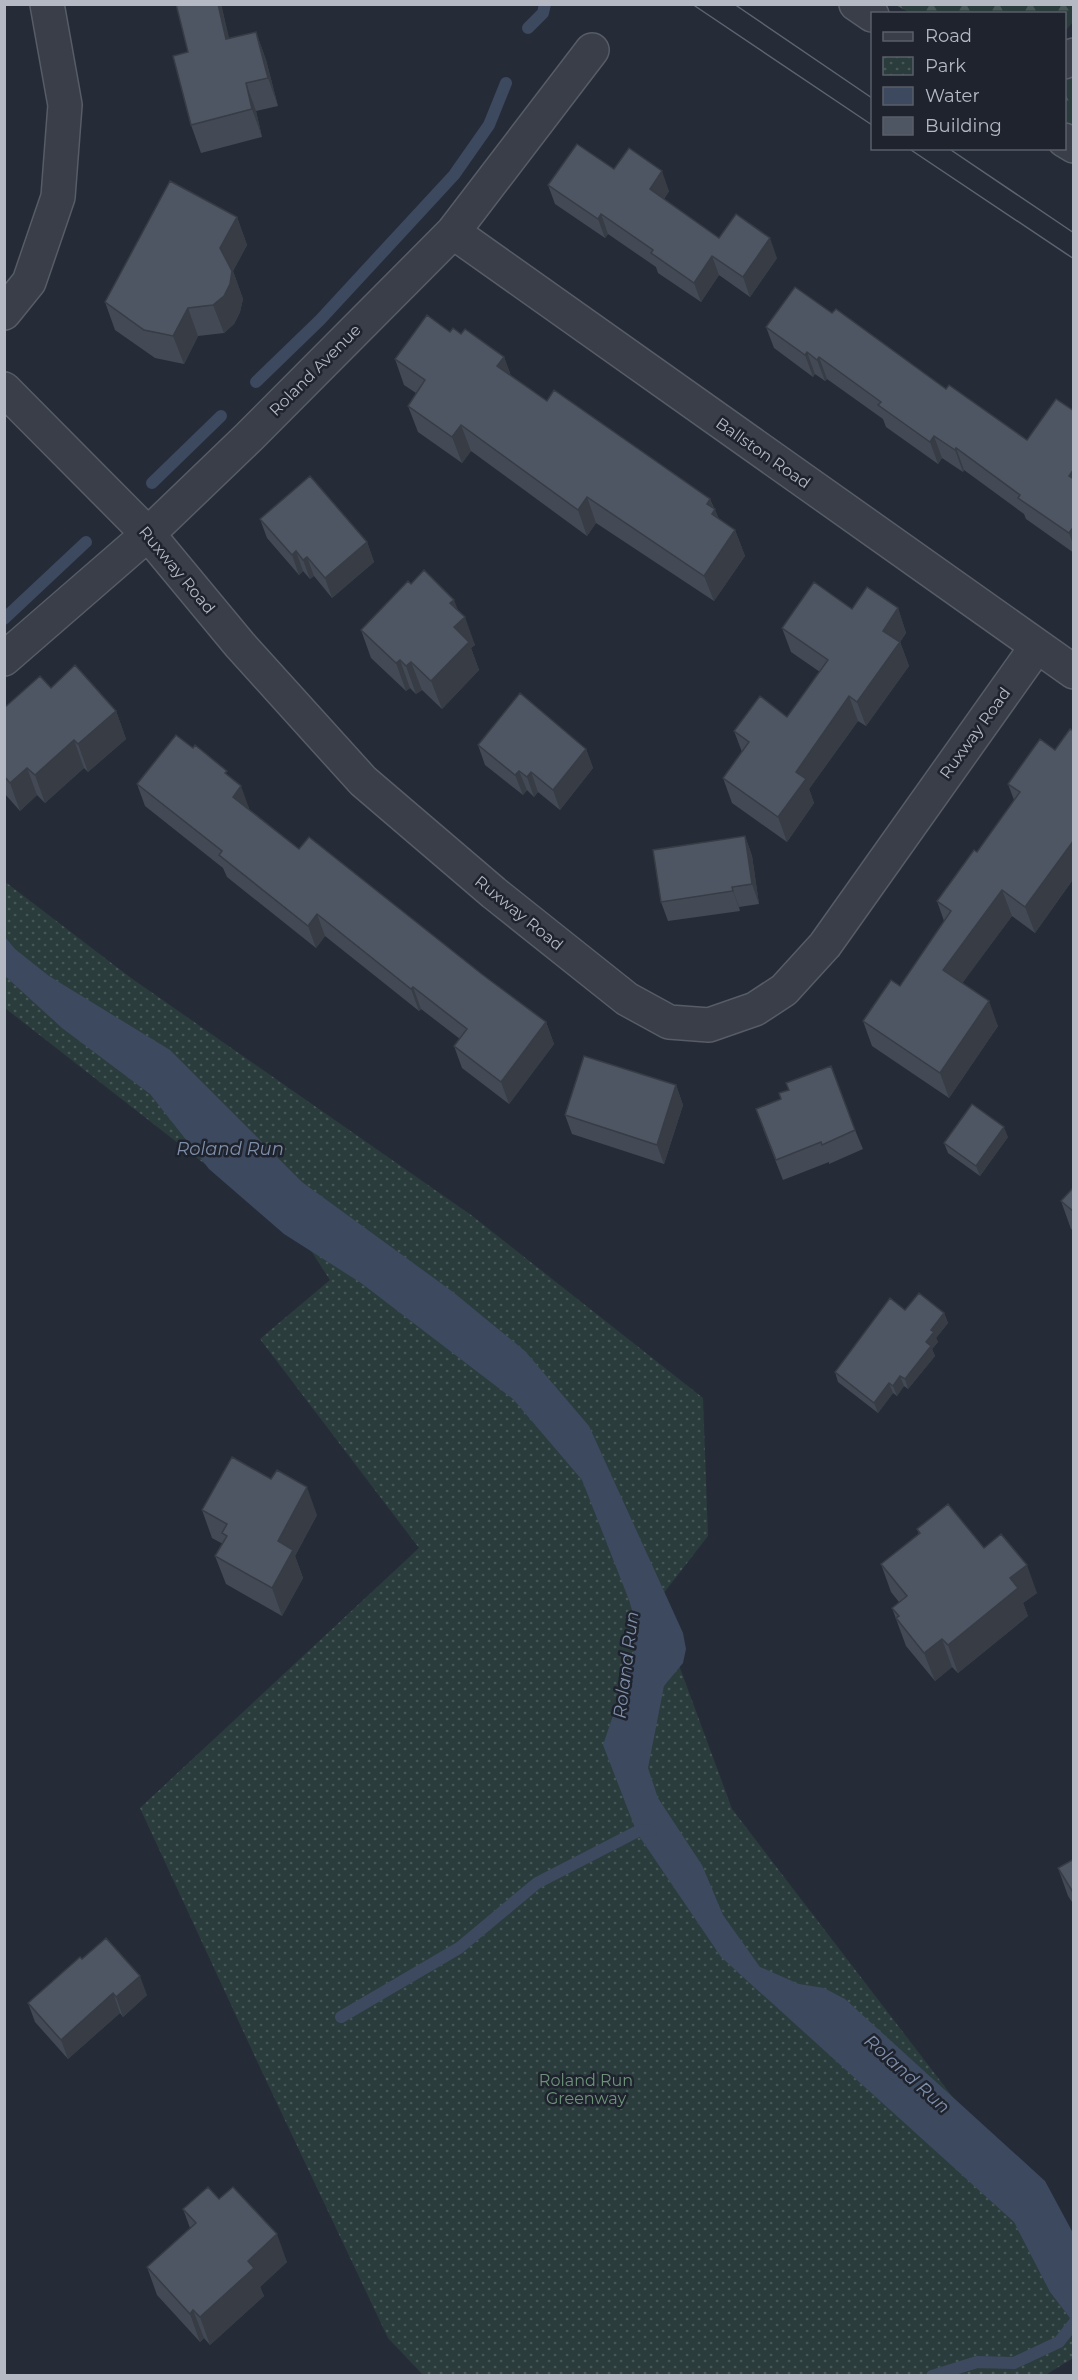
<svg xmlns="http://www.w3.org/2000/svg" width="1078" height="2380" font-family="Montserrat,sans-serif">
<style>
.forest{fill:url(#forest-firs)}
.park{fill:url(#park-dots)}
.water{fill:#3d495f}
.lines{fill:none;stroke-linecap:round;stroke-linejoin:round}
.stream{stroke:#3d495f;stroke-width:12}
.minor-casing{stroke:#575c66;stroke-width:36}
.minor{stroke:#393e49;stroke-width:33}
.tram{stroke:#5d6471;stroke-width:1.5}
.wall{fill:#434a55}
.shaded-wall{fill:#373c45}
.building{fill:#4e5663;stroke:#373c45;stroke-width:1.5}
.labels{text-anchor:middle;dominant-baseline:central;stroke-width:5;stroke-linejoin:round;paint-order:stroke}
.street-label{font-size:16px;fill:#b4b9c4;stroke:#1e232d}
.park-label{font-size:16px;fill:#6e9279;stroke:#1e232d}
.water-label{font-size:18px;font-style:italic;fill:#7f8ea9;stroke:#1e232d}
</style>
<defs>
<pattern id="forest-firs" width="22" height="20" patternUnits="userSpaceOnUse" patternTransform="scale(1.5)"><rect width="22" height="20" fill="#2b3c3d"/><path d="M5 1l3.5 6h-7zM16 11l3.5 6h-7z" fill="#475657"/></pattern>
<pattern id="park-dots" width="8" height="8" patternUnits="userSpaceOnUse" patternTransform="scale(1.5)"><rect width="8" height="8" fill="#2b3c3d"/><path d="M2 2h.1M6 6h.1" fill="none" stroke="#475657" stroke-width="1.8" stroke-linecap="round"/></pattern>
</defs>
<rect width="100%" height="100%" fill="#252c38"/>
<!-- forest -->
<path class="forest" d="M 896,5 L 1073,5 L 1073,22 L 1065,31 L 1064,14 L 910,13 Z
M 1073,65 L 1073,138 L 1065,133 L 1065,73 Z"/>
<!-- park -->
<path class="park" d="M 4,881 L 131,978 L 471,1215 L 703,1398 L 708,1536 L 656,1603 L 732,1809 L 1073,2254 L 1073,2358 L 1044,2376 L 424,2376 L 388,2338 L 257,2061 L 140,1808 L 419,1548 L 260,1339 L 330,1280 L 306,1243 L 5,1008 Z"/>
<!-- water -->
<path class="water" d="M 4,936 L 15,949 L 49,976 L 170,1050 L 302,1182 L 453,1292 L 525,1351 L 589,1426 L 683,1633 L 686,1649 L 683,1663 L 664,1686 L 648,1768 L 658,1798 L 702,1865 L 723,1915 L 760,1967 L 799,1984 L 824,1988 L 845,1999 L 1045,2181 L 1073,2233 L 1073,2322 L 1050,2292 L 1014,2222 L 721,1957 L 637,1833 L 603,1745 L 633,1656 L 636,1624 L 629,1600 L 582,1480 L 513,1399 L 361,1283 L 284,1234 L 209,1169 L 150,1094 L 62,1028 L 5,976 Z"/>
<g class="lines">
<!-- stream -->
<path class="stream" d="M 528,28 L 543,13 L 545,4
M 256,382 L 320,320 L 454,175 L 489,125 L 506,83
M 152,483 L 221,416
M 4,619 L 86,542
M 341,2017 L 459,1948 L 537,1883 L 640,1830 L 651,1831
M 932,2376 L 977,2362 L 1014,2363 L 1059,2342 L 1074,2323"/>
<!-- minor casing -->
<g class="minor-casing">
<path id="minor" d="M 856,4 L 872,15
M 1064,62 L 1074,55
M 1064,140 L 1074,146
M 453,232 L 1074,672
M 4,313 L 29,282 L 58,197 L 65,105 L 47,4
M 4,389 L 148,534 L 240,645 L 363,781 L 494,893 L 627,999 L 669,1022 L 709,1025 L 755,1009 L 784,990 L 825,945 L 1037,646
M 4,659 L 148,534 L 249,437 L 453,232 L 592,50"/>
</g>
<!-- minor -->
<use href="#minor" class="minor"/>
<!-- tram -->
<path class="tram" d="M 692,4 L 872,125
M 734,4 L 872,98
M 908,148 L 1074,259
M 948,148 L 1074,233"/>
</g>
<!-- wall -->
<path class="wall" d="M 176,4 L 221,4 L 229,39 L 256,32 L 266,60 L 278,106 L 256,111 L 262,137 L 201,153 L 191,125 L 188,52 Z
M 614,169 L 669,191 L 664,199 L 719,238 L 777,258 L 750,297 L 719,275 L 701,302 L 658,273 L 656,267 L 608,234 L 605,238 L 555,204 L 548,185 Z
M 237,217 L 247,245 L 233,271 L 243,299 L 240,312 L 234,324 L 224,333 L 198,336 L 184,364 L 155,358 L 115,330 L 105,302 Z
M 832,313 L 946,389 L 1027,440 L 1074,411 L 1074,553 L 1026,519 L 1024,514 L 964,470 L 963,472 L 942,458 L 938,464 L 886,427 L 883,419 L 827,379 L 825,381 L 815,374 L 813,377 L 774,348 L 766,327 Z
M 450,332 L 461,334 L 504,357 L 511,376 L 547,401 L 710,499 L 719,519 L 735,530 L 745,556 L 714,601 L 596,523 L 587,536 L 471,451 L 462,463 L 418,432 L 408,406 L 416,393 L 404,385 L 395,359 Z
M 260,519 L 367,542 L 374,562 L 332,598 L 314,576 L 310,579 L 303,571 L 299,575 L 267,538 Z
M 411,584 L 459,611 L 475,645 L 471,648 L 479,670 L 442,709 L 422,690 L 416,694 L 410,688 L 406,691 L 371,658 L 361,630 Z
M 898,608 L 906,633 L 900,642 L 909,666 L 866,726 L 858,721 L 809,789 L 814,803 L 787,842 L 732,803 L 723,778 L 742,752 L 734,731 L 787,717 L 820,672 L 791,652 L 782,628 L 852,609 Z
M 51,688 L 116,711 L 126,739 L 88,772 L 84,768 L 45,803 L 37,795 L 20,811 L 4,793 L 4,708 Z
M 1074,731 L 1074,878 L 1035,933 L 1012,916 L 962,983 L 998,1026 L 949,1098 L 872,1046 L 863,1021 L 900,986 L 944,921 L 937,901 L 977,852 L 1014,800 L 1008,784 L 1055,750 Z
M 478,745 L 586,749 L 593,768 L 560,810 L 538,792 L 534,797 L 527,790 L 523,795 L 485,765 Z
M 230,778 L 249,808 L 249,809 L 299,849 L 483,975 L 546,1022 L 554,1044 L 509,1104 L 462,1068 L 454,1046 L 460,1039 L 421,1009 L 419,1011 L 325,936 L 316,948 L 227,877 L 223,868 L 145,806 L 137,784 Z
M 745,836 L 752,856 L 759,904 L 739,907 L 740,911 L 668,921 L 661,902 Z
M 676,1085 L 683,1105 L 664,1164 L 572,1134 L 565,1115 Z
M 763,1129 L 855,1130 L 863,1149 L 829,1164 L 829,1162 L 783,1180 Z
M 1008,1137 L 980,1176 L 948,1153 L 944,1143 Z
M 1074,1187 L 1074,1231 L 1071,1229 L 1061,1201 Z
M 905,1310 L 944,1313 L 948,1323 L 936,1338 L 938,1342 L 932,1349 L 935,1356 L 908,1389 L 904,1386 L 897,1396 L 893,1393 L 878,1413 L 838,1382 L 835,1372 Z
M 202,1510 L 317,1515 L 295,1556 L 303,1578 L 282,1616 L 226,1584 L 215,1556 L 223,1544 L 212,1538 Z
M 917,1529 L 984,1548 L 1037,1593 L 1023,1603 L 1028,1616 L 958,1673 L 952,1667 L 935,1681 L 906,1646 L 892,1608 L 899,1602 L 891,1592 L 881,1564 L 919,1534 Z
M 1074,1859 L 1074,1905 L 1068,1896 L 1058,1868 Z
M 82,1959 L 147,1995 L 123,2017 L 120,2013 L 68,2059 L 35,2022 L 28,2003 Z
M 219,2199 L 287,2262 L 260,2287 L 264,2296 L 210,2345 L 204,2338 L 200,2342 L 157,2295 L 147,2267 L 190,2228 L 183,2209 Z"/>
<!-- shaded-wall -->
<path class="shaded-wall" d="M 218,4 L 221,4 L 236,67 L 226,39 Z
M 256,32 L 266,60 L 278,106 L 268,78 Z
M 246,83 L 256,111 L 262,137 L 252,109 Z
M 662,171 L 669,191 L 657,208 L 650,189 Z
M 601,214 L 608,234 L 605,238 L 598,219 Z
M 237,217 L 247,245 L 233,271 L 243,299 L 240,312 L 234,324 L 224,333 L 213,305 L 220,248 Z
M 770,238 L 777,258 L 750,297 L 743,277 Z
M 712,256 L 719,275 L 701,302 L 694,283 Z
M 188,308 L 198,336 L 184,364 L 173,336 Z
M 807,352 L 815,374 L 813,377 L 805,355 Z
M 504,357 L 513,382 L 497,366 Z
M 819,357 L 827,379 L 825,381 L 817,360 Z
M 461,425 L 471,451 L 462,463 L 452,437 Z
M 934,436 L 942,458 L 938,464 L 930,442 Z
M 956,448 L 964,470 L 963,472 L 955,450 Z
M 1074,469 L 1074,488 L 1069,476 Z
M 587,497 L 596,523 L 587,536 L 578,510 Z
M 710,499 L 714,510 L 715,509 L 724,535 L 721,539 L 707,504 Z
M 1072,529 L 1074,532 L 1074,547 L 1069,533 Z
M 735,530 L 745,556 L 714,601 L 704,576 Z
M 367,542 L 374,562 L 332,598 L 325,578 Z
M 296,551 L 303,571 L 299,575 L 292,555 Z
M 307,557 L 314,576 L 310,579 L 303,560 Z
M 454,600 L 462,620 L 465,617 L 475,645 L 471,648 L 479,670 L 442,709 L 431,681 L 454,627 L 450,603 Z
M 898,608 L 906,633 L 900,642 L 909,666 L 866,726 L 857,702 L 883,631 Z
M 400,660 L 410,688 L 406,691 L 396,663 Z
M 411,662 L 422,690 L 416,694 L 406,666 Z
M 849,696 L 858,721 L 809,789 L 814,803 L 787,842 L 778,817 L 796,772 Z
M 116,711 L 126,739 L 88,772 L 78,744 Z
M 74,740 L 84,768 L 45,803 L 35,775 Z
M 586,749 L 593,768 L 560,810 L 553,790 Z
M 27,768 L 37,795 L 20,811 L 10,783 Z
M 519,771 L 527,790 L 523,795 L 515,775 Z
M 531,772 L 538,792 L 534,797 L 527,777 Z
M 241,786 L 249,808 L 241,819 L 233,797 Z
M 745,836 L 752,856 L 759,904 L 752,884 Z
M 1074,840 L 1074,878 L 1035,933 L 1025,907 Z
M 732,887 L 739,907 L 740,911 L 733,891 Z
M 1002,890 L 1012,916 L 953,996 L 943,970 Z
M 317,914 L 325,936 L 316,948 L 308,926 Z
M 413,987 L 421,1009 L 419,1011 L 411,989 Z
M 989,1001 L 998,1026 L 949,1098 L 940,1073 Z
M 546,1022 L 554,1044 L 509,1104 L 501,1082 Z
M 676,1085 L 683,1105 L 664,1164 L 657,1145 Z
M 1004,1127 L 1008,1137 L 980,1176 L 976,1166 Z
M 944,1313 L 948,1323 L 936,1338 L 938,1342 L 932,1349 L 935,1356 L 908,1389 L 905,1379 L 931,1330 Z
M 900,1376 L 904,1386 L 897,1396 L 893,1386 Z
M 889,1383 L 893,1393 L 878,1413 L 874,1403 Z
M 307,1487 L 317,1515 L 295,1556 L 303,1578 L 282,1616 L 272,1588 L 278,1541 Z
M 1027,1565 L 1037,1593 L 1023,1603 L 1028,1616 L 958,1673 L 948,1645 L 1010,1578 Z
M 942,1639 L 952,1667 L 935,1681 L 924,1653 Z
M 140,1976 L 147,1995 L 123,2017 L 116,1997 Z
M 113,1993 L 120,2013 L 68,2059 L 61,2040 Z
M 277,2234 L 287,2262 L 260,2287 L 264,2296 L 210,2345 L 200,2317 L 248,2261 Z
M 193,2310 L 204,2338 L 200,2342 L 190,2314 Z"/>
<!-- building -->
<path class="building" d="M 176,4 L 218,4 L 226,39 L 256,32 L 268,78 L 246,83 L 252,109 L 191,125 L 173,56 L 188,52 Z
M 577,144 L 614,169 L 629,148 L 662,171 L 650,189 L 719,238 L 736,214 L 770,238 L 743,277 L 712,256 L 694,283 L 651,253 L 653,250 L 601,214 L 598,219 L 548,185 Z
M 170,181 L 237,217 L 220,248 L 232,271 L 230,284 L 224,296 L 213,305 L 188,308 L 173,336 L 144,330 L 105,302 Z
M 795,287 L 832,313 L 836,309 L 946,389 L 949,385 L 1027,440 L 1056,399 L 1074,411 L 1074,469 L 1069,476 L 1074,479 L 1074,530 L 1072,529 L 1069,533 L 1018,498 L 1020,495 L 956,448 L 955,450 L 934,436 L 930,442 L 878,405 L 881,402 L 819,357 L 817,360 L 807,352 L 805,355 L 766,327 Z
M 427,315 L 450,332 L 453,328 L 461,334 L 465,329 L 504,357 L 497,366 L 547,401 L 554,390 L 710,499 L 707,504 L 715,509 L 712,514 L 735,530 L 704,576 L 587,497 L 578,510 L 461,425 L 452,437 L 408,406 L 425,380 L 395,359 Z
M 310,476 L 367,542 L 325,578 L 307,557 L 303,560 L 296,551 L 292,555 L 260,519 Z
M 424,570 L 454,600 L 450,603 L 465,617 L 454,627 L 469,642 L 431,681 L 411,662 L 406,666 L 400,660 L 396,663 L 361,630 L 408,581 L 411,584 Z
M 814,582 L 852,609 L 867,587 L 898,608 L 883,631 L 900,642 L 857,702 L 849,696 L 796,772 L 806,779 L 778,817 L 723,778 L 749,742 L 734,731 L 760,696 L 787,717 L 828,660 L 782,628 Z
M 75,665 L 116,711 L 78,744 L 74,740 L 35,775 L 27,768 L 10,783 L 4,776 L 4,708 L 40,676 L 51,688 Z
M 520,693 L 586,749 L 553,790 L 531,772 L 527,777 L 519,771 L 515,775 L 478,745 Z
M 1070,729 L 1074,731 L 1074,840 L 1025,907 L 1002,890 L 943,970 L 989,1001 L 940,1073 L 863,1021 L 891,980 L 900,986 L 951,911 L 937,901 L 974,850 L 977,852 L 1020,792 L 1008,784 L 1040,739 L 1055,750 Z
M 176,735 L 193,748 L 195,745 L 227,771 L 225,773 L 241,786 L 233,797 L 299,849 L 309,837 L 483,975 L 546,1022 L 501,1082 L 454,1046 L 467,1029 L 413,987 L 411,989 L 317,914 L 308,926 L 219,855 L 222,851 L 137,784 Z
M 745,836 L 752,884 L 732,887 L 733,891 L 661,902 L 653,850 Z
M 584,1056 L 676,1085 L 657,1145 L 565,1115 Z
M 831,1066 L 855,1130 L 822,1145 L 821,1142 L 776,1160 L 756,1109 L 781,1099 L 779,1093 L 789,1090 L 786,1083 Z
M 972,1104 L 1004,1127 L 976,1166 L 944,1143 Z
M 1074,1187 L 1074,1212 L 1061,1201 Z
M 919,1293 L 944,1313 L 931,1330 L 934,1332 L 926,1342 L 931,1346 L 905,1379 L 900,1376 L 893,1386 L 889,1383 L 874,1403 L 835,1372 L 890,1298 L 905,1310 Z
M 232,1457 L 271,1479 L 277,1470 L 307,1487 L 278,1541 L 293,1550 L 272,1588 L 215,1556 L 227,1536 L 222,1533 L 227,1524 L 202,1510 Z
M 948,1504 L 984,1548 L 1001,1534 L 1027,1565 L 1010,1578 L 1018,1588 L 948,1645 L 942,1639 L 924,1653 L 896,1618 L 899,1616 L 892,1608 L 907,1596 L 881,1564 L 920,1533 L 917,1529 Z
M 1074,1859 L 1074,1894 L 1058,1868 Z
M 106,1938 L 140,1976 L 116,1997 L 113,1993 L 61,2040 L 28,2003 L 80,1957 L 82,1959 Z
M 208,2187 L 219,2199 L 233,2187 L 277,2234 L 248,2261 L 254,2268 L 200,2317 L 193,2310 L 190,2314 L 147,2267 L 196,2223 L 183,2209 Z"/>
<g class="labels">
<!-- street labels -->
<g class="street-label">
<text transform="translate(315 370) rotate(-45)">Roland Avenue</text>
<text transform="translate(763 453) rotate(35)">Ballston Road</text>
<text transform="translate(177 570) rotate(50)">Ruxway Road</text>
<text transform="translate(975 733) rotate(-54)">Ruxway Road</text>
<text transform="translate(519 913) rotate(39)">Ruxway Road</text>
</g>
<!-- park labels -->
<g class="park-label">
<text x="586" y="2080">Roland Run<tspan x="586" dy="18">Greenway</tspan></text>
</g>
<!-- water labels -->
<g class="water-label">
<text x="230" y="1149">Roland Run</text>
<text transform="translate(626 1665) rotate(-83)">Roland Run</text>
<text transform="translate(907 2074) rotate(42)">Roland Run</text>
</g>
</g>
<!-- border -->
<rect width="1078" height="2380" fill="none" stroke="#b4b9c4" stroke-width="12"/>
<!-- legend -->
<rect x="871" y="12" width="195" height="138" fill="#1e232d" stroke="#5a5f69" stroke-width="1.5"/>
<rect x="883" y="32" width="30" height="9" fill="#393e49" stroke="#5a5f69" stroke-width="1.5"/>
<text x="925" y="42" font-size="18" fill="#b4b9c4">Road</text>
<rect x="883" y="57" width="30" height="18" fill="url(#park-dots)" stroke="#5a5f69" stroke-width="1.5"/>
<text x="925" y="72" font-size="18" fill="#b4b9c4">Park</text>
<rect x="883" y="87" width="30" height="18" fill="#3d495f" stroke="#5a5f69" stroke-width="1.5"/>
<text x="925" y="102" font-size="18" fill="#b4b9c4">Water</text>
<rect x="883" y="117" width="30" height="18" fill="#4e5663" stroke="#5a5f69" stroke-width="1.5"/>
<text x="925" y="132" font-size="18" fill="#b4b9c4">Building</text>
</svg>
